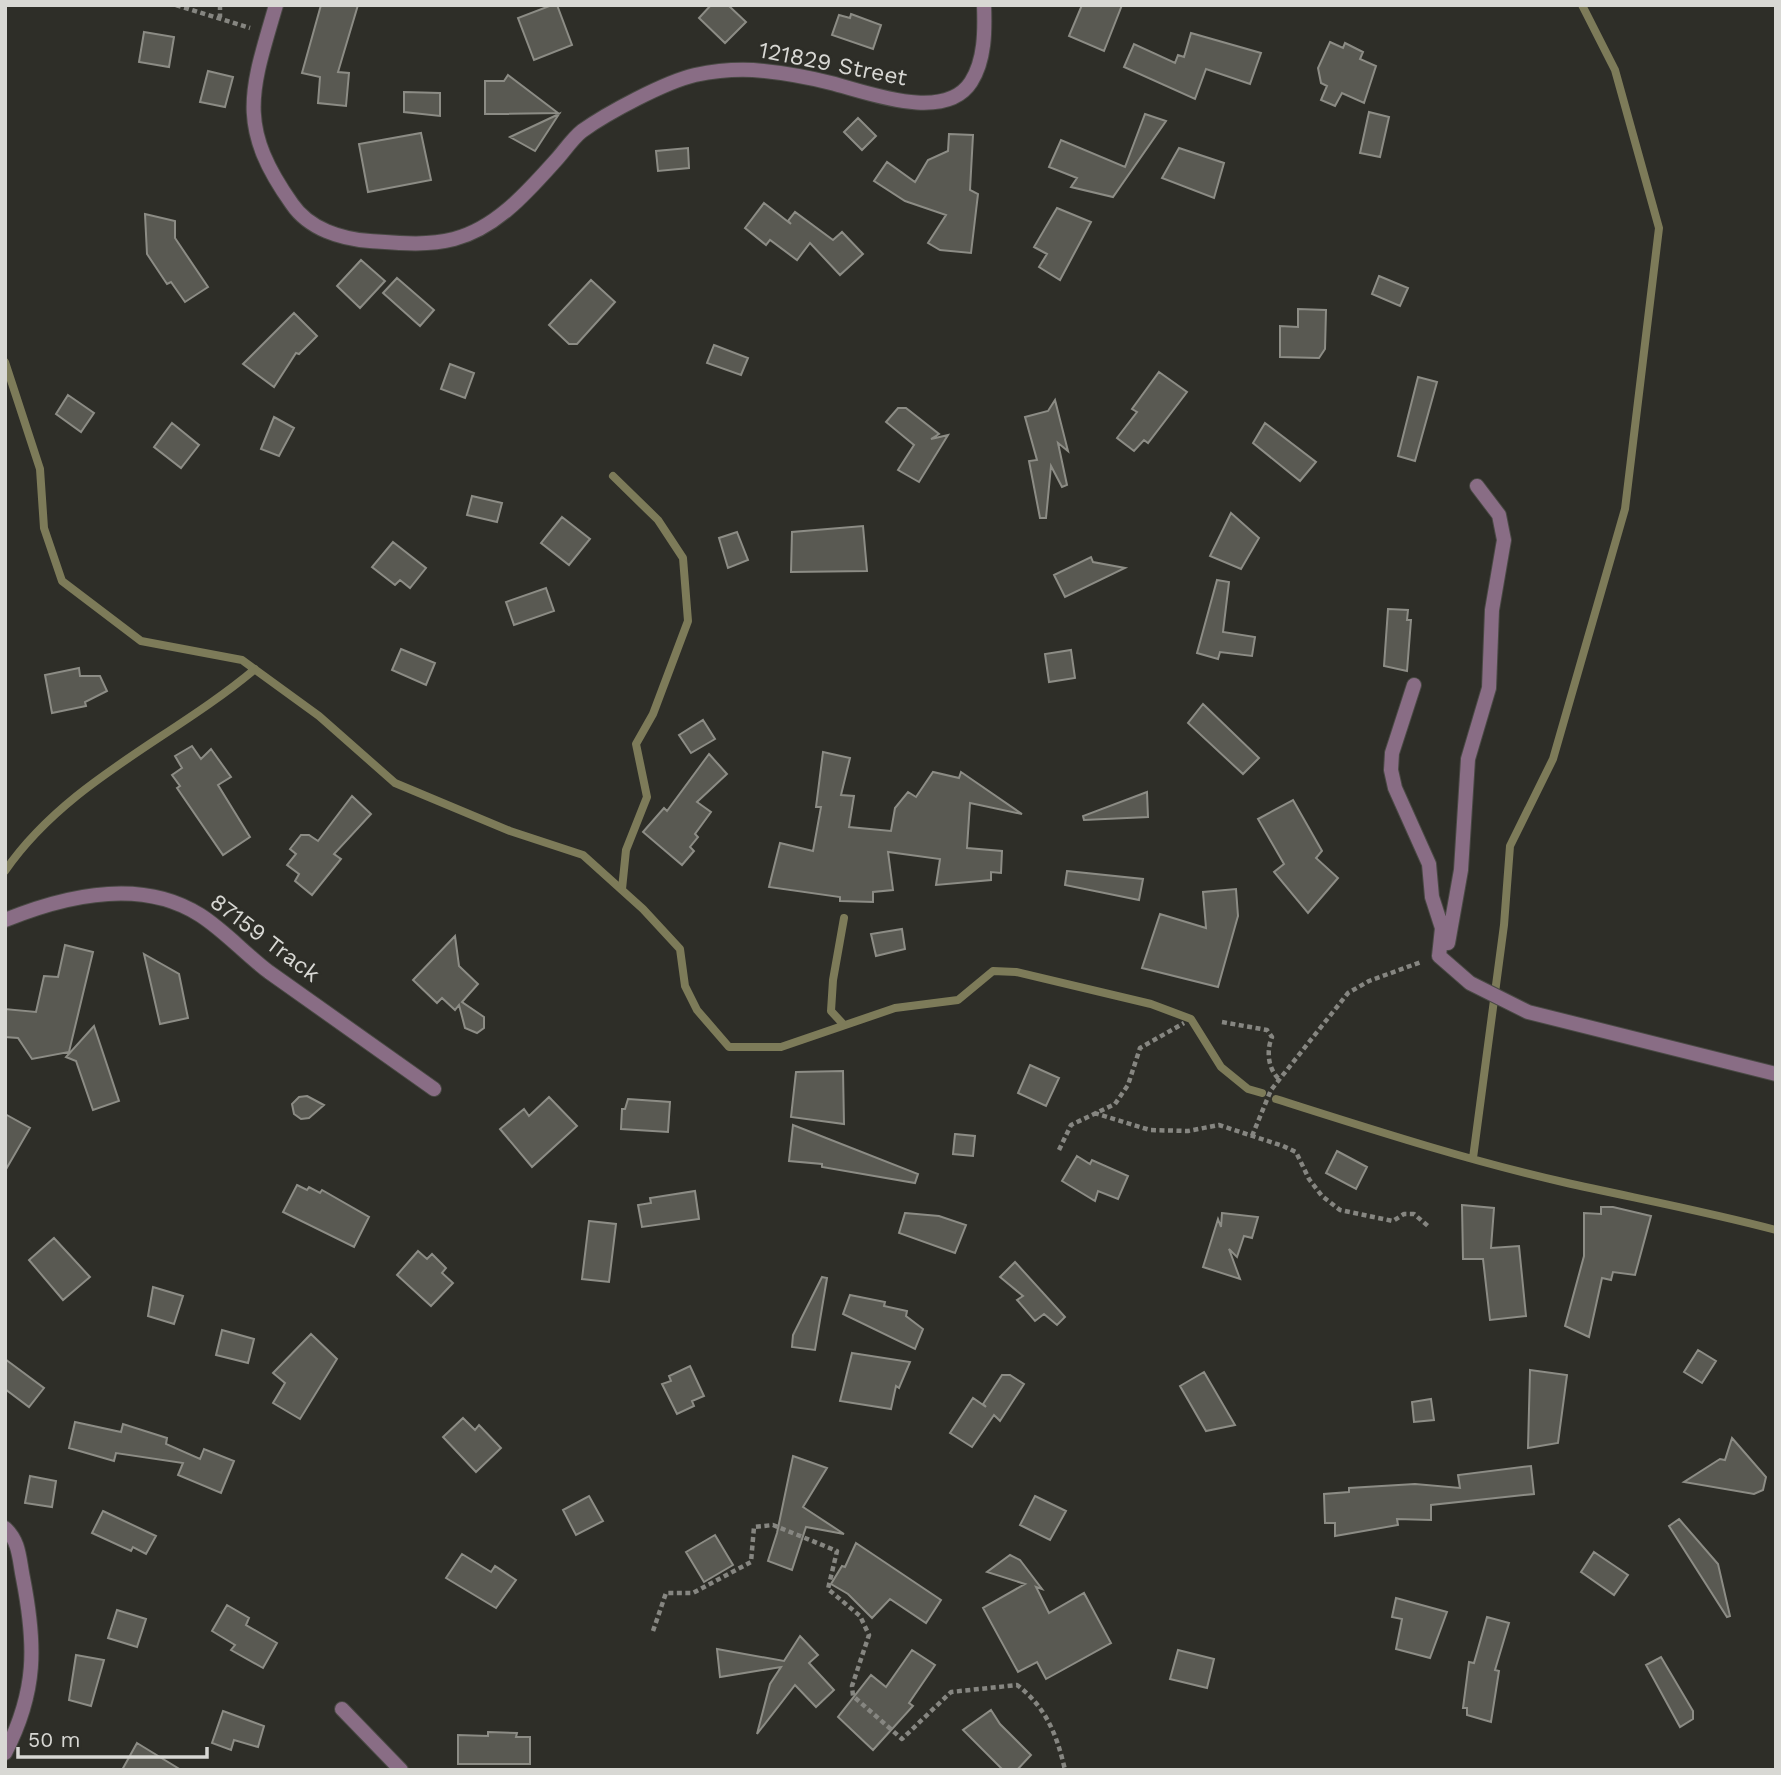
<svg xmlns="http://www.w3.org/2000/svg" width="1781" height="1775" font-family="'Work Sans',sans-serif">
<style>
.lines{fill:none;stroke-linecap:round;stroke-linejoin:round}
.stream{stroke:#7d7b59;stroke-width:8}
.building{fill:#595952;stroke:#8c8c85;stroke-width:2}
.minor-casing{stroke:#494944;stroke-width:16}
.path{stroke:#868681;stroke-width:4.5;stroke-dasharray:5 3.5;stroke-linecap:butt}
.minor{stroke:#896d85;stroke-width:14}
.labels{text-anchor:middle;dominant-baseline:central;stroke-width:5;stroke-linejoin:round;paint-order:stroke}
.street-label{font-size:23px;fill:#d8d8d4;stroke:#2e2e28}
</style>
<rect width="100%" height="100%" fill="#2e2e28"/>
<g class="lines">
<!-- stream -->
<path class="stream" d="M 5,362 L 40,469 L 44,528 L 62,581 L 141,641 L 242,660 L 319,716 L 395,783 L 510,831 L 583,855 L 643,909 L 680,949 L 685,986 L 697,1010 L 729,1047 L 781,1047 L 895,1008 L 958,1000 L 993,971 L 1016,972 L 1151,1004 L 1191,1019 L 1221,1067 L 1248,1089 L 1262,1093
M 613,476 L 658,520 L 683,558 L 688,621 L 653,714 L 636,744 L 647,797 L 626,850 L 622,889
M 5,871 C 67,781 173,738 255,669
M 843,1024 L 831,1011 L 833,980 L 844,918
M 1276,1099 C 1371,1129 1466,1160 1563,1182 C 1634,1198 1705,1211 1776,1230
M 1473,1158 L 1504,925 L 1510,846 L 1553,759 L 1625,509 L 1659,228 L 1615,70 L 1582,5"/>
</g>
<!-- building -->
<path class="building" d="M 321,5 L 358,5 L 338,72 L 349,73 L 346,106 L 318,103 L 320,77 L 302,73 Z
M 552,5 L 557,5 L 572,45 L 534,60 L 518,18 Z
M 711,5 L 728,5 L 746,22 L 725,43 L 699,18 Z
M 1082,5 L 1122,5 L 1104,51 L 1069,36 Z
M 851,14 L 881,25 L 873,49 L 832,35 L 839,15 L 850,18 Z
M 144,32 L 174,37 L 169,67 L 139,62 Z
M 1191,33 L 1261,53 L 1250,84 L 1206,69 L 1195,99 L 1124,67 L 1134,44 L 1175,63 L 1178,55 L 1184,57 Z
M 1330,42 L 1343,48 L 1345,43 L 1363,52 L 1360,59 L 1376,66 L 1364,103 L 1342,93 L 1335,106 L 1321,100 L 1327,86 L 1321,83 L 1318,68 Z
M 208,71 L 233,77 L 225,107 L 200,102 Z
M 508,75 L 558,113 L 485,114 L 485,81 L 504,81 Z
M 404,92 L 440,93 L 440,116 L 404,112 Z
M 1369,112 L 1389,117 L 1380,157 L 1360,153 Z
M 559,114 L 535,151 L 510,137 Z
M 1145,114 L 1166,121 L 1113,197 L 1071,187 L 1077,178 L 1049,167 L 1061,140 L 1125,167 Z
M 858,118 L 876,136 L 862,150 L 844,132 Z
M 421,133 L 431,180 L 368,192 L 359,144 Z
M 949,134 L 973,135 L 970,190 L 978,194 L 971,253 L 940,250 L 928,243 L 946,215 L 905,201 L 874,181 L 887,162 L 915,182 L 928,160 L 948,151 Z
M 688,148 L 689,168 L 658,171 L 656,151 Z
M 1179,148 L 1224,163 L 1214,198 L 1162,178 Z
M 764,203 L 791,224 L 788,221 L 795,212 L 833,240 L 842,232 L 863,254 L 840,275 L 810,243 L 797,260 L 770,240 L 766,245 L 745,228 Z
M 1057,208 L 1091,222 L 1060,280 L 1039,267 L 1047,254 L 1034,247 Z
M 145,214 L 175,221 L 175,238 L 208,287 L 185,302 L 171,282 L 167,284 L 147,254 Z
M 361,260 L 385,281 L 360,308 L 337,286 Z
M 1379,276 L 1408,288 L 1400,306 L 1372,294 Z
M 397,278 L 434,310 L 420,326 L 383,293 Z
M 591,280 L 615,302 L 577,344 L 569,344 L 549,325 Z
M 1298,309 L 1326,310 L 1325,349 L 1319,358 L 1280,357 L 1280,326 L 1298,327 Z
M 294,313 L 317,336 L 299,354 L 296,353 L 274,387 L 243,364 Z
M 714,345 L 748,358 L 741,375 L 707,363 Z
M 450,364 L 474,373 L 465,398 L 441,389 Z
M 1159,372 L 1187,392 L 1148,443 L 1144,440 L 1134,451 L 1117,438 L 1137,412 L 1132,409 Z
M 1418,377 L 1437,382 L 1415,461 L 1398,456 Z
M 68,395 L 94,413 L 81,432 L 56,414 Z
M 1055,400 L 1068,451 L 1058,443 L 1067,485 L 1062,487 L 1051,466 L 1046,518 L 1040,518 L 1029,461 L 1037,460 L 1025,417 L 1048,411 Z
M 898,408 L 906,408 L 939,434 L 931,439 L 948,435 L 919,482 L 898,470 L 914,445 L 886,422 Z
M 274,417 L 294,428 L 279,456 L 261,449 Z
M 172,423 L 199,445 L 181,468 L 154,447 Z
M 1265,423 L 1316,462 L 1300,481 L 1253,443 Z
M 472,496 L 502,503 L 497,522 L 467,515 Z
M 1231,513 L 1259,538 L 1241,569 L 1210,556 Z
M 562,517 L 590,539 L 569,565 L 541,543 Z
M 863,526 L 867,571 L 791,572 L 792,532 Z
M 737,532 L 748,560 L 728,568 L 719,538 Z
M 393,542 L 426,568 L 410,588 L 400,580 L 395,585 L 372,567 Z
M 1091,557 L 1093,562 L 1125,568 L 1065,597 L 1054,575 Z
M 1217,580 L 1229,582 L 1223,632 L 1255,637 L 1252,656 L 1220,652 L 1218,659 L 1197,653 Z
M 546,588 L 554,611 L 514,625 L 506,602 Z
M 1388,609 L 1408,610 L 1407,620 L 1411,620 L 1407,671 L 1384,666 Z
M 401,649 L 435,663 L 426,685 L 392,670 Z
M 1071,650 L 1075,678 L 1049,682 L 1045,654 Z
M 79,668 L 80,676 L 100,676 L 107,691 L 85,702 L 86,706 L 52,713 L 45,675 Z
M 1203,704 L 1259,758 L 1243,774 L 1188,723 Z
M 703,720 L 715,739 L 691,753 L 679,735 Z
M 192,746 L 201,759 L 211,749 L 231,777 L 218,785 L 250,837 L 223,855 L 177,788 L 180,786 L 172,775 L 182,768 L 175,756 Z
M 823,752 L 850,758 L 841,795 L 854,796 L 849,827 L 891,831 L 895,808 L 908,792 L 916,797 L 933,772 L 959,778 L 961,772 L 1022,814 L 970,803 L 967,848 L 1002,851 L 1001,873 L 991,872 L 991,880 L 936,885 L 940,859 L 888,852 L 893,890 L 873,892 L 873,902 L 840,901 L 840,897 L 769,887 L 780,843 L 813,851 L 821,807 L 816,807 Z
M 709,754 L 727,774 L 697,802 L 711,812 L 695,834 L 698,837 L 690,847 L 694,851 L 682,865 L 643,832 L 664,808 L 667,811 Z
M 1147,792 L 1148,817 L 1084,820 L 1083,816 Z
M 352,796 L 371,814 L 334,854 L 341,859 L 312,895 L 295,881 L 299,874 L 287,865 L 296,854 L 290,849 L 301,835 L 309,835 L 318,841 Z
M 1293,800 L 1322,851 L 1316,858 L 1338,878 L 1308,913 L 1274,872 L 1284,864 L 1258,819 Z
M 1067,871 L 1143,879 L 1139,900 L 1065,885 Z
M 1236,889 L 1238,916 L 1218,987 L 1142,968 L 1160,914 L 1206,928 L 1203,892 Z
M 902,929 L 905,949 L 876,956 L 871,934 Z
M 455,936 L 459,966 L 478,984 L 462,1002 L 484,1017 L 484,1028 L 477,1033 L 465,1028 L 459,1005 L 455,1010 L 442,998 L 437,1003 L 413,980 Z
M 65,945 L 93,952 L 69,1052 L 32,1059 L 18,1038 L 5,1037 L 5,1009 L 36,1012 L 44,976 L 58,977 Z
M 144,954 L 179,974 L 188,1018 L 160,1024 Z
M 94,1026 L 119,1101 L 93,1110 L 76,1061 L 66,1057 Z
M 1030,1065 L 1059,1078 L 1046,1106 L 1018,1093 Z
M 843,1071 L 844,1124 L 791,1117 L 796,1072 Z
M 307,1096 L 324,1105 L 309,1118 L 301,1119 L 294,1114 L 292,1104 L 299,1097 Z
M 549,1097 L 577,1126 L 532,1167 L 500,1129 L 524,1109 L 529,1116 Z
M 628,1099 L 670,1102 L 668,1132 L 621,1129 L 622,1109 L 625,1109 Z
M 5,1114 L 30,1128 L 5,1171 Z
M 793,1125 L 918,1174 L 915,1183 L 822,1167 L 822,1164 L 789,1161 Z
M 955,1134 L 975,1136 L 973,1156 L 953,1154 Z
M 1337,1151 L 1367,1167 L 1356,1189 L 1326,1173 Z
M 1077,1156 L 1090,1164 L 1092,1160 L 1128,1176 L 1118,1199 L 1098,1191 L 1095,1201 L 1062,1181 Z
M 297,1185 L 307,1190 L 309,1187 L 320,1193 L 322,1190 L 369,1217 L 354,1247 L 283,1212 Z
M 695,1191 L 699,1219 L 642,1227 L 638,1205 L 651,1203 L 650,1198 Z
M 1462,1205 L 1494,1208 L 1491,1248 L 1519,1246 L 1526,1316 L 1490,1320 L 1483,1259 L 1463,1259 Z
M 1601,1207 L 1613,1207 L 1651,1216 L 1635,1275 L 1613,1272 L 1611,1280 L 1602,1278 L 1589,1337 L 1565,1326 L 1584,1256 L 1584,1213 L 1601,1214 Z
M 905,1213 L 939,1216 L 966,1225 L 955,1253 L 899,1233 Z
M 1222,1213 L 1258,1217 L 1252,1238 L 1244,1236 L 1237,1257 L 1229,1249 L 1240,1279 L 1203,1267 L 1218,1219 L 1221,1227 Z
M 589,1221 L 616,1224 L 609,1282 L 582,1279 Z
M 54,1238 L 90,1277 L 63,1300 L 29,1260 Z
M 418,1251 L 427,1259 L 432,1254 L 446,1268 L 442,1273 L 453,1283 L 431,1306 L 397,1275 Z
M 1015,1262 L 1065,1317 L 1057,1325 L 1044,1314 L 1035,1321 L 1017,1300 L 1023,1296 L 1000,1277 Z
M 822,1277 L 827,1278 L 815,1350 L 792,1347 L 793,1335 Z
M 153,1287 L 183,1296 L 174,1324 L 148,1316 Z
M 850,1295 L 885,1302 L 884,1306 L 907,1311 L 906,1316 L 923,1329 L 915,1349 L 843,1314 Z
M 222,1330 L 254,1339 L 248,1363 L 216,1355 Z
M 311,1334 L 337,1359 L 300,1419 L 273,1403 L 285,1383 L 273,1373 Z
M 1698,1350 L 1716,1361 L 1702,1383 L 1684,1372 Z
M 852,1353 L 910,1362 L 899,1388 L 896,1386 L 891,1409 L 840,1401 Z
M 5,1359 L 44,1388 L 29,1407 L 5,1389 Z
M 690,1366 L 704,1396 L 692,1401 L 694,1406 L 677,1414 L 662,1384 L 671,1381 L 669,1376 Z
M 1530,1370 L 1567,1375 L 1558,1443 L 1528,1448 Z
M 1204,1372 L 1235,1425 L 1206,1431 L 1180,1386 Z
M 1002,1375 L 1010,1375 L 1024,1384 L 1000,1421 L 994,1415 L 972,1447 L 950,1433 L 973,1398 L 986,1407 L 983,1404 Z
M 1431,1399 L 1434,1420 L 1414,1422 L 1412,1402 Z
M 463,1418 L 475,1430 L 479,1425 L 501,1448 L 476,1472 L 443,1437 Z
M 75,1422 L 121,1432 L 123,1424 L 167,1438 L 166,1444 L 200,1459 L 204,1449 L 234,1461 L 221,1493 L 178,1475 L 183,1463 L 116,1453 L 114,1461 L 69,1448 Z
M 1732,1438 L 1766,1477 L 1763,1490 L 1754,1494 L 1684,1482 L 1720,1459 L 1725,1460 Z
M 793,1456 L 827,1468 L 803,1507 L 844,1534 L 806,1527 L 792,1570 L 768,1561 L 777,1533 Z
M 1531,1466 L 1534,1494 L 1431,1505 L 1431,1520 L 1397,1519 L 1398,1525 L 1335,1536 L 1335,1523 L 1325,1523 L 1324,1494 L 1349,1492 L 1349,1488 L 1415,1484 L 1460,1488 L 1458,1475 Z
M 30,1476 L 56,1481 L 52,1507 L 25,1503 Z
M 589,1496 L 603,1521 L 576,1535 L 563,1510 Z
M 1035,1496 L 1066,1511 L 1050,1540 L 1020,1525 Z
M 103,1511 L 156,1536 L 146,1554 L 133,1547 L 131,1551 L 92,1533 Z
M 1679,1519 L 1718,1564 L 1730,1616 L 1727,1617 L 1669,1526 Z
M 715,1535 L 733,1565 L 704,1582 L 686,1552 Z
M 856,1543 L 941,1600 L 926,1623 L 890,1599 L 872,1618 L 848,1594 L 831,1584 L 842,1566 L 845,1567 Z
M 1594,1552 L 1628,1575 L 1614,1595 L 1581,1572 Z
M 462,1554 L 491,1572 L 495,1566 L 516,1580 L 496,1608 L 446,1578 Z
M 1010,1555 L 1020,1560 L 1042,1589 L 1036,1587 L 1049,1613 L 1084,1593 L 1111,1643 L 1046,1679 L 1037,1662 L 1018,1672 L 983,1608 L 1025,1584 L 987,1572 Z
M 1396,1598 L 1447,1612 L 1430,1658 L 1396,1649 L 1402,1619 L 1392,1617 Z
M 227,1605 L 249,1618 L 246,1625 L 277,1643 L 263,1668 L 231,1650 L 235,1645 L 212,1631 Z
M 117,1610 L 146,1619 L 137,1647 L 108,1638 Z
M 1487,1617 L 1509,1623 L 1495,1670 L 1499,1671 L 1491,1722 L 1467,1715 L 1467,1708 L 1463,1708 L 1469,1662 L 1474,1663 Z
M 800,1636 L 818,1655 L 809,1663 L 834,1690 L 816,1707 L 795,1685 L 757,1734 L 770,1684 L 781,1667 L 720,1677 L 717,1649 L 784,1661 Z
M 912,1650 L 935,1665 L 909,1703 L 913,1706 L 873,1750 L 838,1717 L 871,1675 L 886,1687 Z
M 1178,1650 L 1214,1659 L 1207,1688 L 1170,1679 Z
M 76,1655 L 104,1660 L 91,1706 L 69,1700 Z
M 1661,1657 L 1693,1711 L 1693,1719 L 1680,1727 L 1646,1665 Z
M 991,1710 L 1000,1724 L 1031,1755 L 1017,1770 L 1003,1770 L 963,1730 Z
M 223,1711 L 264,1726 L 258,1747 L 234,1740 L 231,1750 L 212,1743 Z
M 488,1732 L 517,1733 L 516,1737 L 530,1737 L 530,1764 L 458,1764 L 458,1735 L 488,1736 Z
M 137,1743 L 181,1770 L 122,1770 Z"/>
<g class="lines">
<!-- minor casing -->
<g class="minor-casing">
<path id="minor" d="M 276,5 C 251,91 236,125 292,204 C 309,229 341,239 370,241 C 398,243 427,246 454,239 C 497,228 529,190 557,159 C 565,150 573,138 582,131 C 607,113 665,82 695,75 C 714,71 734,69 753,70 C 778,72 807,77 831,83 C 867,92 945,123 971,82 C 985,60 985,31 984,5
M 1414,685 L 1392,753 L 1391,770 L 1395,788 L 1429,864 L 1432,897 L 1442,928 L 1439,956 L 1470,983 L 1528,1012 L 1776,1074
M 5,920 C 64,896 141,877 200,915 C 225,931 245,954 269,972 C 324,1011 379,1050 434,1089
M 1448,943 L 1461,870 L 1468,759 L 1489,688 L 1492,610 L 1504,540 L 1499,515 L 1477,486
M 5,1528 C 20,1542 19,1559 23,1578 C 36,1645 37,1691 5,1753
M 342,1709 L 401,1770"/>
</g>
<!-- path -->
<path class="path" d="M 176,5 L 250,28
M 220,5 L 220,17
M 1222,1022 L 1267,1030 L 1272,1037 C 1266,1051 1268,1070 1280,1080
M 1094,1113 L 1150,1130 L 1188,1131 L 1219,1125 L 1283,1146 L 1296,1152 L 1309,1179 L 1322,1196 L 1340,1210 L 1393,1221 L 1404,1214 L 1414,1214 L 1428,1226
M 1252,1136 L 1271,1090 L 1348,993 L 1369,981 L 1421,962
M 1059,1150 L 1071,1125 L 1115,1104 L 1128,1085 L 1140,1048 L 1184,1023
M 653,1631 L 666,1593 L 693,1593 L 751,1562 L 754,1527 L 773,1525 L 837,1551 L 828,1589 L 860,1616 L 869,1635 L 852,1686 L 853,1696 L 902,1739 L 951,1692 L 1017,1685 C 1046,1707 1057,1735 1065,1770"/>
<!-- minor -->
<use href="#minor" class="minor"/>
</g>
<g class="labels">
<!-- street labels -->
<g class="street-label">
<text transform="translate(833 64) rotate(11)">121829 Street</text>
<text transform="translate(265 938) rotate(37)">87159 Track</text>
</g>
</g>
<!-- border -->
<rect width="1781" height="1775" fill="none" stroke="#d8d8d4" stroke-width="14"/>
<!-- scale -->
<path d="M18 1747v10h189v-10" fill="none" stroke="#d8d8d4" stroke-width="3.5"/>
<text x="28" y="1747" font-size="21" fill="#d8d8d4" stroke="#2e2e28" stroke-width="5" paint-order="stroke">50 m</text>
</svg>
